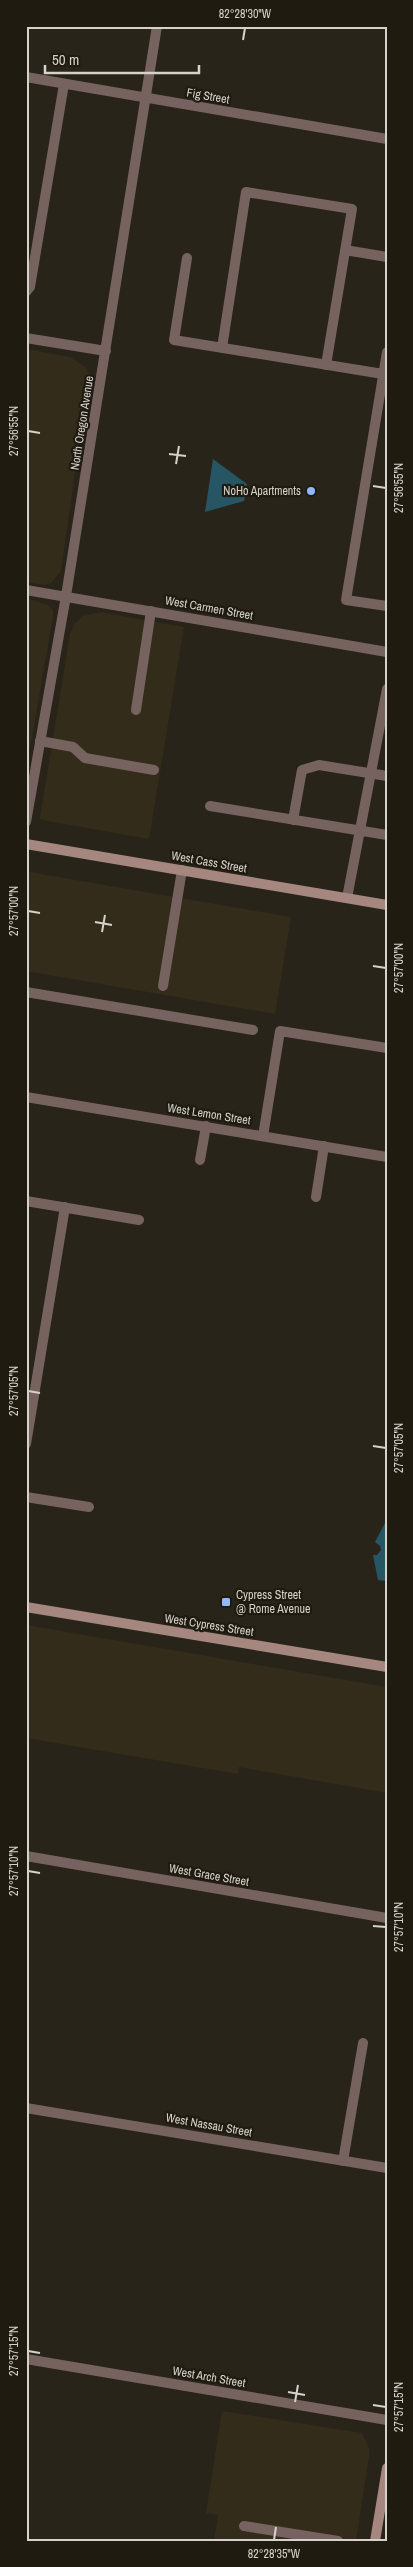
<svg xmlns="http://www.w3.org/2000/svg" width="413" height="2567" font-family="'Archivo Narrow',sans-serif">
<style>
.built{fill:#332c1b}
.water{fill:#265564}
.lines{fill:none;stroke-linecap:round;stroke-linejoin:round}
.lane{stroke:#76635f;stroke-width:10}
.street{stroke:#76635f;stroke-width:10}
.secondary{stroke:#a58780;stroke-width:10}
.ticks{fill:none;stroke:#d5d2cb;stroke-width:2}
.poi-dot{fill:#91b8fd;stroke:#1f1b10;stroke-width:2}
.labels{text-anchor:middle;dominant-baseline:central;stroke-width:4.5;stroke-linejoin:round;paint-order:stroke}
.street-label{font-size:12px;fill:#d5d2cb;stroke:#1f1b10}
.poi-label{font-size:12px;fill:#d5d2cb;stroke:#1f1b10;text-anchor:end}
.neatline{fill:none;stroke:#d5d2cb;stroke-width:2}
.ticks-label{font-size:12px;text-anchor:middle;fill:#d5d2cb}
</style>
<rect width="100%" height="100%" fill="#292419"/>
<!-- built -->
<path class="built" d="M 26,349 L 70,357 L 84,366 L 89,373 L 61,571 L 51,583 L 45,585 L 26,582 Z
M 26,598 L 48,605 L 53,610 L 53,617 L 26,771 Z
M 100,612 L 184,627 L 149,839 L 42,820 L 40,818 L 70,634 L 75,623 L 83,616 Z
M 29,872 L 291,917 L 275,1014 L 26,971 L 26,891 Z
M 26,1625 L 387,1687 L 387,1793 L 239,1767 L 238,1774 L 26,1738 Z
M 222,2411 L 362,2433 L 370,2450 L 356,2541 L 214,2541 L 218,2515 L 206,2513 Z"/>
<!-- water -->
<path class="water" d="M 213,459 L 247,484 L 244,501 L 205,512 Z
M 387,1519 L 387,1581 L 378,1580 L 373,1555 L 377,1555 L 381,1550 L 380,1546 L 375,1542 Z"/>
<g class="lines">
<!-- lane -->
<path class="lane" d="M 345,250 L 387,257
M 187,258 L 174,340 L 383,374
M 26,292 L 30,287 L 64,84
M 222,348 L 246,192 L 352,209 L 326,365
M 387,352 L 346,600 L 387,606
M 136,710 L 151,611
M 40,741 L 73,747 L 85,758 L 154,770
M 210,806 L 387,835
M 293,820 L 302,770 L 319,765 L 387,776
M 347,898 L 387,689
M 163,986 L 182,870
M 26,992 L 253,1030
M 263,1136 L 280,1031 L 387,1048
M 200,1160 L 206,1126
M 316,1197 L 324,1146
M 26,1201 L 139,1220
M 26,1444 L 65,1207
M 26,1497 L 89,1507
M 343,2161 L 363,2043
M 244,2526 L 338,2541"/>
<!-- street -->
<path class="street" d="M 26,77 L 387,139
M 26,338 L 106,351
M 26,590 L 387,652
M 26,822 L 66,596 L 157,26
M 26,1097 L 387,1157
M 26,1856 L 387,1918
M 26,2108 L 387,2168
M 26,2359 L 387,2420"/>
<!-- secondary -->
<path class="secondary" d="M 26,844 L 387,905
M 26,1607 L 387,1667
M 375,2541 L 387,2468"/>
</g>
<!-- ticks -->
<path class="ticks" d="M 243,40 L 245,28M 28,431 L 40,433M 169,454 L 186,456M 176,464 L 179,446M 373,486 L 386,488M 28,911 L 40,913M 95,922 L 112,925M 102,932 L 105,915M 373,966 L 386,968M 28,1391 L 40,1393M 373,1446 L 386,1448M 28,1871 L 40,1873M 373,1926 L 386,1927M 28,2351 L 40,2353M 288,2392 L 305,2395M 295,2402 L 298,2385M 373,2405 L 386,2407M 274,2540 L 276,2527"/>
<!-- markers -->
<g class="poi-dot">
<circle cx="311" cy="491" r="5"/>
<rect x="221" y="1597" width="10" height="10" rx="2.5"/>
</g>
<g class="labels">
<!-- street labels -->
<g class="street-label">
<text transform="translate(208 96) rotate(10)">Fig Street</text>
<text transform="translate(82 423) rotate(-81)">North Oregon Avenue</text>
<text transform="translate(209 608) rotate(10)">West Carmen Street</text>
<text transform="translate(209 862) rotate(10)">West Cass Street</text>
<text transform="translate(209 1114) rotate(9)">West Lemon Street</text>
<text transform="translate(209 1625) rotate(9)">West Cypress Street</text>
<text transform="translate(209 1875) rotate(10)">West Grace Street</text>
<text transform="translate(209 2125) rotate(10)">West Nassau Street</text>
<text transform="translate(209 2377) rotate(10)">West Arch Street</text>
</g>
<!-- poi labels -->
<g class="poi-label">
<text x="301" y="491">NoHo Apartments</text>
<text x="236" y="1595" text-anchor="start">Cypress Street<tspan x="236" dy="14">@ Rome Avenue</tspan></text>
</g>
</g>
<!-- border -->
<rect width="413" height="2567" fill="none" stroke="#1f1b10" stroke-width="55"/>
<!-- scale -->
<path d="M45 65v8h154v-8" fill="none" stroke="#d5d2cb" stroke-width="2.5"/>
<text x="52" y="65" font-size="15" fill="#d5d2cb" stroke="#1f1b10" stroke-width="4" paint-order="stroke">50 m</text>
<rect x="28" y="28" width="358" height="2512" class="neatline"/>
<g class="ticks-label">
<text x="245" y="18">82°28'30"W</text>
<text transform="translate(14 431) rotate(-90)" y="4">27°56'55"N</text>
<text transform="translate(399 488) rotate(-90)" y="4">27°56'55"N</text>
<text transform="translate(14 911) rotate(-90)" y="4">27°57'00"N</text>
<text transform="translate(399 968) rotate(-90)" y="4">27°57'00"N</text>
<text transform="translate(14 1391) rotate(-90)" y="4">27°57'05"N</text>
<text transform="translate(399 1448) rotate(-90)" y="4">27°57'05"N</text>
<text transform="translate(14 1871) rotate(-90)" y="4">27°57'10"N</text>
<text transform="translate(399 1927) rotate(-90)" y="4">27°57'10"N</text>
<text transform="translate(14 2351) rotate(-90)" y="4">27°57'15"N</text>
<text transform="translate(399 2407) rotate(-90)" y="4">27°57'15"N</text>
<text x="274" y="2558">82°28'35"W</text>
</g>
</svg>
